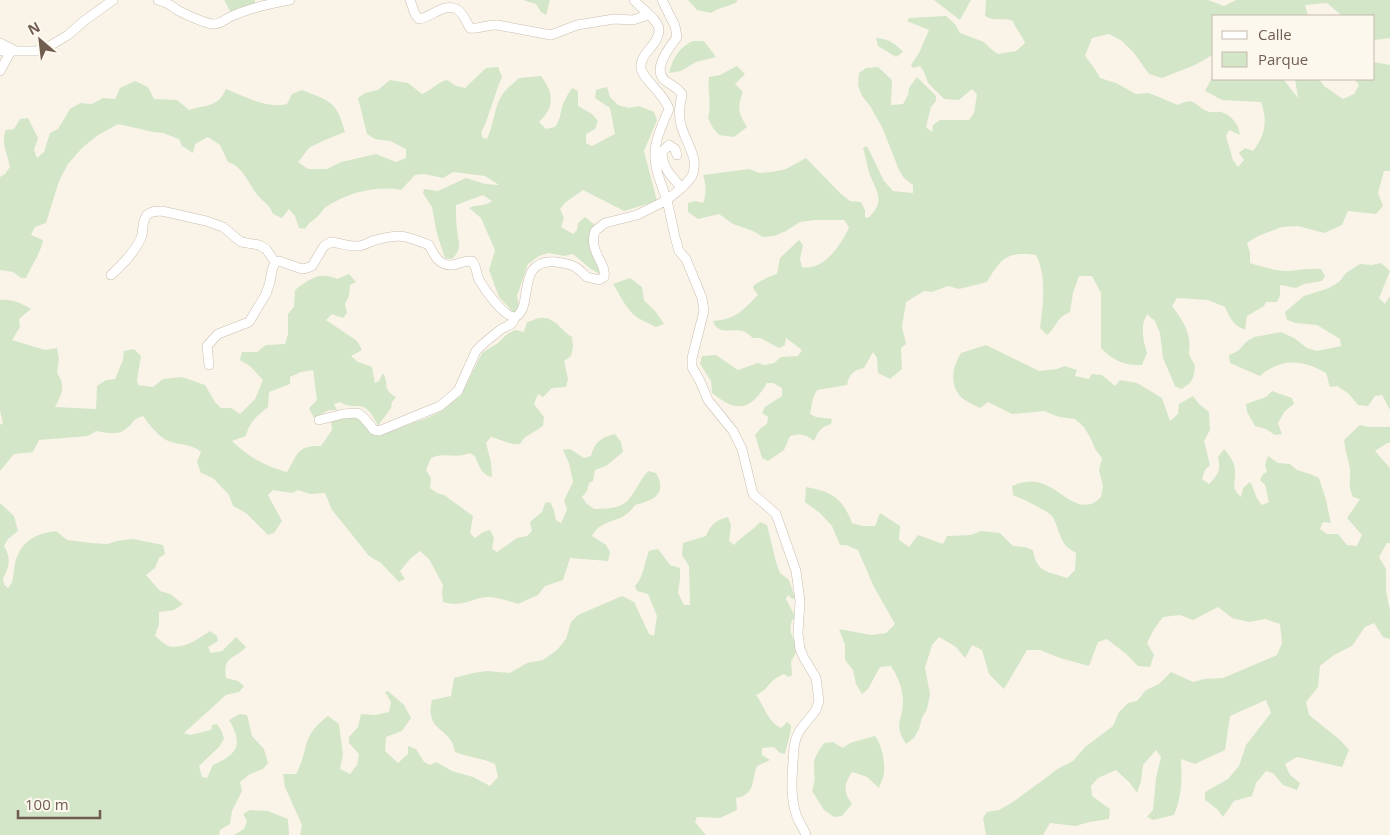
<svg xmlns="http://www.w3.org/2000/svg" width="1390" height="835" font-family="'Open Sans',sans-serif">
<rect width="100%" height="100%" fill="#faf4e8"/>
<path fill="#d3e6c8" d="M224 0H255V5L243 10 230 11Z
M523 0H550L546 15 541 12 536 4Z
M688 0H737V2C728 7 719 7 711 13L697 10Z
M934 0H971L960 20Z
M986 0H1208L1224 6 1236 0H1390V38L1374 40V16H1342L1327 3 1305 5 1308 16H1214V54L1195 65 1162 78 1149 74 1134 53 1122 41 1109 34 1092 38 1085 56 1095 69 1100 78 1116 83 1136 94 1149 93 1178 105C1195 95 1195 107 1209 112 1213 113 1217 111 1221 112 1232 115 1239 125 1240 135L1229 130 1226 136 1233 160 1238 167 1244 160 1239 153 1245 148 1253 151C1265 135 1268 121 1261 102L1222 100 1205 91 1214 74V79H1283L1298 98 1295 79H1319L1324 86 1343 99 1354 94 1359 85 1354 79H1374V62L1390 65V171H1384L1378 193 1383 206 1376 214 1348 211 1342 225 1324 233 1298 226 1282 227 1258 236 1247 243 1250 253V263C1262 267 1276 271 1289 271 1300 270 1310 268 1321 269L1325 276 1322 281 1304 284 1296 288 1280 285V296L1277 302H1266L1264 306 1247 316 1245 330C1233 325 1230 318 1225 307L1208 300 1177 298 1172 306C1180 317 1187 326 1189 339 1191 354 1185 350 1195 365 1194 378 1193 383 1181 389L1175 386 1163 358 1160 333 1155 321 1147 314C1140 327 1143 339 1147 353L1142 365C1125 366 1112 360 1101 348V293L1092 276H1079L1073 293 1070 312C1056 318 1058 325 1047 335L1040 328C1043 305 1047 276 1036 255 1007 251 1001 258 987 282L959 289 948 286 932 292 924 291 906 302 902 327 906 344 901 348 902 369 890 379 878 373 877 358 873 352 864 368C854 370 849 374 847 385L817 390 813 398 810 414 816 417 832 419 831 424C821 427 818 431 814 441 806 434 800 433 790 436L784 450 768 461 762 458 755 435 761 428 767 424 768 417 762 413 765 407 782 396V388L773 383H767C750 411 737 413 712 393L711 381 700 364 702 356 716 355 738 370 758 363 765 365 774 363 781 357 798 356 802 350 786 338 785 345 779 348 760 338H753C749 335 747 332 742 331 731 328 718 336 713 321 738 319 741 311 758 295L753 288 754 285 768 277 777 274 780 258 799 240 803 245 800 259 802 267C823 272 842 244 849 227L844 220H815L800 222 786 231 774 236 763 237 753 231 733 224 719 214 698 219 688 212V203L695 201 703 203C707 193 706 185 703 175L749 169 760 173 772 172 786 169 806 158 841 194 850 201 861 202 865 210V217L868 218C885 202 878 194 870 175 867 167 866 157 863 148L867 146 884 181 893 191 913 193V185L904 178 899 170 882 127 870 106 862 96 858 85 859 73 866 68 878 67 892 80 891 105 903 104 908 95 909 88 917 77 936 96V101L931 107 926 127 932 132 933 125 940 120H969L974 113 977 94 972 89 959 100 944 99 928 83 924 72 920 66 913 68 911 65 919 53 929 30 907 21 909 18 946 16 955 24 960 33 984 42 991 49 998 54 1016 51 1025 43C1022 35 1016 30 1013 21 1003 17 994 22 985 16Z
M876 38C889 39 895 43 903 52L896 57 878 46Z
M693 41H704L716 57 696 62 681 71 669 73C672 59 680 46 693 41Z
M737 66 745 74 735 84 743 92C737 107 738 113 747 127L734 137 719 135 713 128 708 118C712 105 707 91 709 77L720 75Z
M498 67 502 77C494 95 490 115 481 133L483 138 487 139C494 124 494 105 504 92 508 87 514 83 519 78L541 76C554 93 555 107 539 122L546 129 555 127C560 120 560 115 562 107 564 100 568 94 572 88L578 91V106L592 114 598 121 595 129 586 134V143L592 146 615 134 610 108 595 98 596 90 607 87 610 97 618 105 629 108 639 106 654 112 657 120 644 151 657 201 624 211 583 190C574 197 566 200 560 209L564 218 561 227 573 234 577 230 578 223 585 217 595 225C587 249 589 248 602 269L599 274 591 269 573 254 565 256 548 253 539 256 528 264 517 296 519 307 514 313 499 297 489 270 495 250 481 218 469 208C477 204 485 207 492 201L483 195 456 205C456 213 456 221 457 229 458 243 463 248 452 259L445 258 437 234 432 207 423 193 424 189 438 191 466 178 485 184 499 185 485 176 453 172 443 178 424 174 415 175 401 190C377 185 346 193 326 207 323 209 321 213 318 216 313 221 309 222 305 229L299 228 295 216 289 209 282 218 273 214C269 203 262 202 256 193 247 181 243 167 228 162L220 145 208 137 195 144 193 153 182 146 179 139 163 133 153 132 118 124 98 135 83 147 68 164 59 181 46 223 35 227 31 235 43 240C42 250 31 267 26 278H21L13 272 0 270V177L5 174 10 167C8 155 0 141 6 130L14 129 20 119 28 118 38 138 34 150 37 158 44 152 50 133 58 129 70 109 80 103 92 104 103 98 115 99 120 88 135 81 148 87 154 99 177 100 189 110C205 104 217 109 226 89 247 97 265 109 287 104L292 94 302 90C331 102 336 100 345 132 339 134 312 145 308 149 305 153 302 158 298 162L308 169H327L341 162 376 154 396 162 406 158V149L390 141 375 139 367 134 358 98 365 93 378 90 390 80 408 83 422 94C433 90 435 83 447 80L456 86 465 88 486 68Z
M1381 263 1390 271 1379 298 1385 304 1390 296V410L1382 395 1375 396 1368 406 1358 405 1349 394 1337 386 1330 387 1326 373C1303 360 1282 357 1260 376L1230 363 1229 355 1238 351 1246 342 1254 337 1281 332 1294 338 1307 348 1317 351 1341 346 1340 339 1317 325 1296 323 1287 320 1285 312 1304 296 1329 288 1339 282 1346 273 1360 264 1372 265Z
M349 274 356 282 350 285 349 296 345 304 347 313 343 318 332 314 326 320 357 341 362 350 351 356 358 362 372 367 375 383 379 381 383 373C390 385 381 388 396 397L392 402 391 408 378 426C375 420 370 409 363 407 353 404 352 409 340 402L334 404 337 410H329L314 418 309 408 317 400 313 370 301 372 290 377V384L269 392 268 407C258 415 249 422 246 436L232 441C251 458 262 465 287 472 298 454 297 445 321 446L332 430 331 419C358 413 357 417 375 436L427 418 440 412 461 395 482 353 498 343 507 334 515 330 524 332 527 322C532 321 539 317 544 318 555 318 563 332 572 337L573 346 571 356 564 361 568 379 566 387 552 388 543 397 538 394 534 404 544 417 543 426 524 438 520 444C511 446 500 439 491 437L486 443 491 462 492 477C481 475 479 465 475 456L470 453C456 459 445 452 431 458L426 470 431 478 430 488 437 493 444 495 473 516 470 533 475 538 483 532 490 530 494 538 492 549 497 552 517 538 527 536 532 531 530 522 542 512 545 503 550 502 554 510 556 520 561 523 567 510 564 500 573 482 569 463 563 450 570 449 584 458 591 456C594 442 602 437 615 434L621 442 623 452 606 466 595 470 593 481 589 483 587 491 582 497 586 503 594 509C635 509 627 497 648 471L656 473C668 494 653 501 635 505 621 526 603 516 592 536L606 545 610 552 608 561 570 558 563 580 545 586 538 595 518 604C509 601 500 598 490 597 471 597 465 608 443 602L442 592 443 585 429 559 420 551 411 558 400 571 405 579 399 582 381 563 369 556 358 542 332 510 325 493 310 494 298 490 292 493 273 490 268 495 282 521 274 533 268 535 246 513 233 506 229 495 213 478 201 473 197 462 201 452C189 442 179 446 166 440 157 435 149 424 143 416 131 420 135 422 127 428 118 436 107 433 96 431L88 436 39 440 33 452 14 454 0 471V425L3 423 0 411V300C12 299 21 303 31 309L19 319 20 327 12 340 45 350 57 348 59 359 57 373C66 386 62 394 55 407L96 409 97 386 106 380 115 379 123 360 124 351 134 349 141 356 137 380 138 385 153 387 163 379 182 377 205 385 215 402 221 408H231L240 414 255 399 263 380 250 366 240 360 242 352H257L266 345 285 344 288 334V314L294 307 295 290C310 279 319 271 337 279Z
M630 278 642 287 644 300 656 312 664 324 656 327C649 323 640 320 634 315 625 307 619 293 613 284Z
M986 345 1039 371 1057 369 1065 366 1077 370 1075 376 1089 379 1092 374 1102 375 1115 386 1120 380 1137 383 1162 398 1170 421 1178 414 1179 404 1193 396 1199 404 1209 412 1210 430 1204 441 1210 465 1205 470 1202 479 1209 484C1218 475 1221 471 1218 457L1224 449C1229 455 1235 462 1235 471 1236 482 1230 488 1241 497L1243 488 1250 482C1255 490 1255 498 1262 505L1269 502 1265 485 1260 480 1263 474 1267 472 1265 465 1268 456 1278 463 1290 464 1297 470 1310 474 1319 478 1326 500 1331 523 1323 522 1320 529 1327 534H1338L1347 545 1357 546 1362 535 1347 518 1360 499 1353 497C1347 483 1351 482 1350 469 1348 459 1345 450 1344 440L1360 425 1370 427H1390V443H1387L1375 451 1390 468V543H1387L1379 557 1386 569V591L1390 611V639L1383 637 1374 623 1365 627 1352 646 1334 655 1320 666 1318 687 1306 702 1309 715 1340 740 1349 750 1342 767 1297 757 1285 764 1290 775 1300 783 1297 790 1283 785 1273 773 1266 771 1256 783 1252 796 1234 801 1223 817 1217 809 1205 800V792L1228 779 1239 766 1246 745 1271 713 1266 700 1230 716 1225 750 1195 764 1181 759C1182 780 1182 796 1174 815L1153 820 1147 817 1153 810 1156 778 1161 757 1156 750 1143 765 1141 781 1137 793 1130 783 1116 770 1098 778 1091 786 1092 796 1110 809 1109 819 1090 822 1075 826 1050 823 1043 835H986L983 818 987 812 999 810 1013 802 1059 768 1073 761 1085 747 1113 726 1119 712 1128 703 1137 701 1146 690 1159 684 1171 672 1193 682 1204 679 1223 678 1277 655 1282 643 1280 624 1265 619 1249 622 1232 618 1218 607 1193 620 1180 615 1163 617 1154 629 1147 643 1154 655 1150 667 1138 666 1125 653 1107 639 1098 642 1089 666 1060 658 1040 650H1027L1004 689 989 674 982 650 972 645 965 658 956 647 939 637 932 645 925 668 930 694 927 709 922 718 919 729 914 738 906 744C893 724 903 720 903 700 902 687 898 677 891 666L880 667 868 689 862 694 856 684 853 670 845 660V645L839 629 871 635 886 633 895 624 874 587 858 550 846 545H840L832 526 820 513 805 502 806 487C832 492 842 497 852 523L863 526H875L880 513 900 526 899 540 909 547 918 535 943 544 947 536 971 535 981 531 1000 533 1013 546 1024 547 1033 550C1037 574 1048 571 1067 578L1075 570 1076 553C1073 551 1068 548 1066 546 1059 538 1058 525 1052 516 1048 511 1021 498 1013 495L1012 486C1052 468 1064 511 1091 504 1095 503 1099 499 1101 497L1103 486 1099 470 1102 458 1095 449 1091 439 1084 427 1075 419 1059 417 1044 411 1012 414 988 402 980 408C974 405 967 402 962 398 949 386 952 367 961 353Z
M1272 391 1292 398 1294 404 1285 411 1278 423 1282 434 1275 435 1266 429 1255 426 1247 412 1246 404 1266 397Z
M0 503 14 516 18 531 8 539 4 546C11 558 10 566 3 578L4 584 8 588C13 583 13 578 14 570 17 545 31 534 56 531L67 540 91 543 107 544 117 541 133 539 163 545 165 554 159 558 155 568 146 575 160 591 170 594 183 604 174 610 159 612V624L155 636C159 639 164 644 168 646 183 650 198 639 210 631L217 636 218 641 208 647 211 653 222 651 236 637 246 647C233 661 223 655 226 678L238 681 244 686 239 692 226 695 184 733 190 735 211 730 212 725 217 724 222 732 224 739 219 747 199 766 202 777 207 778 213 765C237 754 244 745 229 720L240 714 247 715 252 736 264 749 268 763 263 769 250 774 240 782 242 791 232 811 230 824 220 830 219 835H0Z
M728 517 731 525 729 541 734 545C742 536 752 531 760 522L767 525 776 562 780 573 789 580 795 598 792 599 788 595 786 599 796 618 792 620C791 624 790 629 791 633 795 645 801 648 791 661L792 675 789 677 784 674C768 680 769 690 756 695 765 707 767 721 781 728L787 722 791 725C791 736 787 744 785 754L780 753 774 747 762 748V755L770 760 757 766C751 782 756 794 736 798L737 810 720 818 697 817 695 822 706 835H300L302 825 285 787 283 774H296C310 748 300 737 328 716L339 724 343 754 340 769 350 774 357 765 359 754 349 743V737L358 727 361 714 375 715 389 712 391 702 385 692 388 691 404 705 411 718 402 731 386 737 385 751 398 763 408 754V746L416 749 424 762 430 765 436 762 452 771 473 777 490 786 498 777 495 764C482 758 469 757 455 752 452 727 424 733 432 700L451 696 454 678 473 673 487 671 510 673 527 663 543 660 557 650 566 639 571 622 578 615 622 596 634 602 649 634 654 636 657 616 648 594 637 591 635 586C644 576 644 564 649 551L658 549 670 565 680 568V579L678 593 684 605H690L689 566 682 555 683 543 706 536C711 524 716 520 728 517Z
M875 736C882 745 885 761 884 772 884 777 881 783 879 788L867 777 852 772C844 785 843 792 852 804L842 816 834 817 824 810 812 791C816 777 814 779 814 766 813 758 820 749 824 743L833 742 843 748 850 743Z
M250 810 268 811 288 819 289 835H234L244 829 247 821 243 814Z"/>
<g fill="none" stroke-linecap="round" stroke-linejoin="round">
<g stroke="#cbbdaf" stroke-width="10">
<path id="minor" d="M158 0C168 2 171 6 179 11 187 15 202 22 212 24 219 25 224 20 230 17 249 8 270 4 290 0
M410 0 415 14 419 19C431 18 445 1 458 10 464 14 466 22 470 28 479 30 487 24 497 25L551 35 577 25 614 19 633 20 648 15
M662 0 675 26 677 37C669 48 650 71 667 82 673 86 677 87 682 94 680 105 678 114 681 125 685 142 700 158 692 176 687 185 675 193 667 200L675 237 679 251 686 259 702 298 704 311 692 358V367L700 381 708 400 733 431 742 449 753 494 776 514 796 571 800 601 798 633 800 649 804 658 816 678 819 701 816 710 800 730 796 738 794 747C793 768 789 793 796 814 798 821 803 827 806 835
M0 43 14 50
M0 51H36L48 47 68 35 84 21 113 0
M0 71 11 51
M677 155 675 149 669 145 662 152C662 167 671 176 681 187
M275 262 279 261 302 269 307 268 312 266 324 246 331 242C340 243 350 247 358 246 365 246 370 241 376 240 400 233 407 236 429 245 434 255 439 266 452 265 461 264 463 260 472 261 477 267 476 273 479 280 485 290 504 317 515 317 535 308 514 258 556 262 563 263 573 264 578 269 581 271 584 275 587 277 591 278 595 279 599 280L604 277C607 263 588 252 595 231L605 223 637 215 667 200C651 158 650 151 669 109 664 93 643 80 641 68 639 54 658 46 659 31 660 20 641 9 634 0
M111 275C123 264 134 253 141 238 144 231 141 222 147 215 151 211 157 211 162 211L206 221 223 227 241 242 259 245 266 249 275 262
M209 365 207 346 218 334 249 322 266 294 270 282 272 270 275 262
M319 420 343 414 358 413 364 418 374 430 379 431 440 406 458 391 476 351C480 346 495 334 500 330 507 325 513 326 515 317"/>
</g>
<use href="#minor" stroke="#fff" stroke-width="9"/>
</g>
<rect x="1212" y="15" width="162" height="65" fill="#fdf8ee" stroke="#c5baae"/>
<rect x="1222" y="31" width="25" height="8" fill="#ffffff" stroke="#c5baae"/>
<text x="1258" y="40" font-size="15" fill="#715d4f">Calle</text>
<rect x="1222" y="52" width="25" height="15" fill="#d3e6c8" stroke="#c5baae"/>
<text x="1258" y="65" font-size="15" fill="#715d4f">Parque</text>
<g transform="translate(40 40) rotate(332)" stroke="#fdf8ee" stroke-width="4" paint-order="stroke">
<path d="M0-4L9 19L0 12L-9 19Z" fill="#715d4f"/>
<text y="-8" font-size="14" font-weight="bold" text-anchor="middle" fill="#715d4f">N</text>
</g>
<path d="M18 810v8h82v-8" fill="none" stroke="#715d4f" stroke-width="2.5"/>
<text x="25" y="810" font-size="15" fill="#715d4f" stroke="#fdf8ee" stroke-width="4" paint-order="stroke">100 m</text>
</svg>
